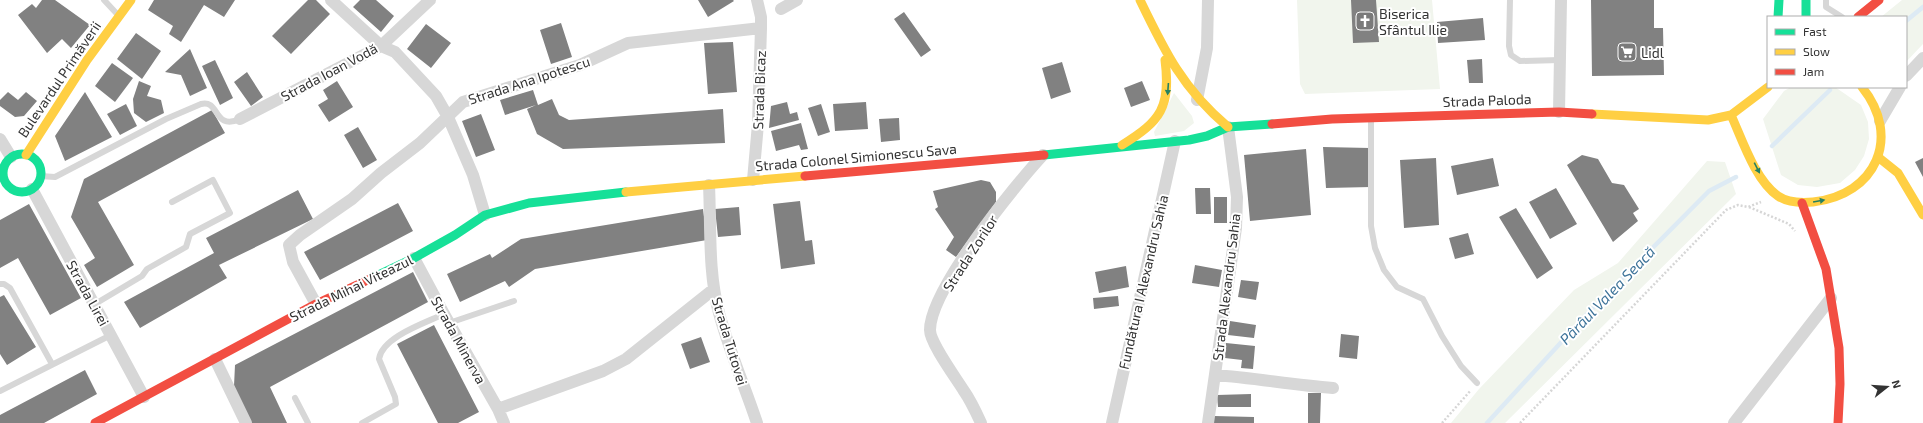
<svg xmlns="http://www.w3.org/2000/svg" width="1923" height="423" font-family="'Exo 2',sans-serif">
<rect width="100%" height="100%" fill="#fff"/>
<path fill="#f1f5ed" d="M1297 0H1432L1440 89 1305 94 1300 84Z
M1902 0H1923V44L1906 62V17H1881Z
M1791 87H1835L1861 105 1868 122 1869 139 1864 156 1855 170 1840 183 1817 187 1798 185 1781 175 1763 119 1784 91Z
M1174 93 1192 116 1194 123 1184 131 1155 136 1154 132Z
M1707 161 1725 162 1736 194 1505 423H1451L1479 389 1574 290 1618 263Z"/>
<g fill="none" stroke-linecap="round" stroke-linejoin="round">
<path stroke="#ddeaf4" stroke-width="4.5" d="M1906 21 1923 7
M1772 146 1830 90
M1487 423 1588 313 1709 191 1736 177"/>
</g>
<path fill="#818181" d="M42 0H55L90 25 71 48 62 39 47 53 18 15 32 4 36 8Z
M154 0H235L224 17 204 5 181 42 169 34 173 26 148 10Z
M308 0H316L330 14 291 54 272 36Z
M360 0H376L394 16 381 32 353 7Z
M698 0H733L734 1 708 17Z
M1351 0H1376L1379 42 1353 43Z
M1591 0H1654V28H1663L1664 75 1592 76Z
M904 12 931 50 921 57 894 19Z
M1483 18 1485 40 1438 43 1437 22Z
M561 23 572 57 551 64 540 30Z
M426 24 451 43 431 68 407 49Z
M136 33 161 51 142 79 117 59Z
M733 42 737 92 708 94 704 43Z
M190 49 207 88 190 96 181 75 165 72Z
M1482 59 1483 83H1469L1467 60Z
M215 60 233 98 220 105 202 66Z
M1062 62 1071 92 1051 99 1042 68Z
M112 63 133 78 115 102 95 86Z
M247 72 263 97 251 106 234 82Z
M139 81 151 86 147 96 161 100 164 113 146 122 134 113 133 99Z
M337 81 353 107 329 122 318 105 328 99 323 90Z
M1142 81 1150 100 1131 107 1124 88Z
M533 90 538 105 552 99 559 115 569 120 723 109 725 143 563 149 537 134 527 109 536 105 505 115 500 100Z
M8 92 18 100 26 92 37 101 24 116 15 117 0 106V100Z
M85 92 112 137 65 161 55 136Z
M787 102 790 114 797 112 799 120 769 128 771 106Z
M866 102 868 129 835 131 833 104Z
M126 104 137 126 120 135 107 114Z
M821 104 830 132 818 136 808 108Z
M212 110 225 133 98 202 134 265 97 287 84 265 95 258 71 217 84 179Z
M481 114 495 150 476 157 462 121Z
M899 118 900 140 881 142 879 119Z
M801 123 808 149 801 150 799 145 776 151 771 131Z
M358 127 377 160 363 168 344 135Z
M1323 147 1370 148 1371 187 1326 188Z
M1306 149 1311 215 1250 221 1244 155Z
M1582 155 1598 159 1612 183 1624 185 1639 209 1633 213 1638 221 1613 242 1567 165Z
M1436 158 1439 225 1404 228 1400 160Z
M1493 158 1499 186 1457 195 1451 166Z
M1923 158V177L1915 162Z
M981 180 990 182 996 192V202L956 257 946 250 954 237 935 209 938 207 933 191Z
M1195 188H1210L1211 214H1196Z
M1556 188 1577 224 1550 239 1529 202Z
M298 190 313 219 219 265 227 278 140 328 124 302 214 253 206 238Z
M1214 197H1227V223H1214Z
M800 201 805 241 812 240 815 264 781 269 773 204Z
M398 203 413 231 320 280 304 252Z
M29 204 81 298 50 315 18 258 0 268V220Z
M739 207 741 235 718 237 715 209Z
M1516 208 1553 268 1537 279 1499 217Z
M703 209 707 240 535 269 509 287 505 281 460 302 447 274 490 254 492 258 521 239Z
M1468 233 1474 254 1455 259 1449 238Z
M1195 265 1222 270 1219 287 1192 283Z
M1126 266 1129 287 1099 293 1095 272Z
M413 272 428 302 270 387 287 423H251L234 386 235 365Z
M1241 280 1259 282 1256 300 1238 297Z
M4 295 36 347 7 365 0 354V297Z
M1118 296 1119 306 1094 309 1093 298Z
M1230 321 1256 325 1254 338 1228 335Z
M434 325 479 412 458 423H438L397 344Z
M1341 334 1359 336 1357 359 1339 357Z
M701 337 710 362 690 369 681 344Z
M1226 343 1255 346 1253 369 1241 368 1242 360 1225 358Z
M85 370 97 394 44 423H0V415Z
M1308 393H1321L1320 423H1308Z
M1251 394V407H1218L1217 395Z
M1214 416 1254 417V423H1214Z"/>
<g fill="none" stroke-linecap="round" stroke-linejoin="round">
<path stroke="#d6d6d6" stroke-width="2.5" stroke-dasharray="2 2" stroke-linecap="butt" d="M1749 207 1789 224 1795 231
M1442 423 1471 390
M1520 423 1726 210 1738 205 1748 207 1761 202"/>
<path stroke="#d7d7d7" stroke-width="6" d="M104 0 118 15
M1510 0 1509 46 1511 55 1520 61 1560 60
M1826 0V7L1842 17
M1371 118V226L1375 248 1384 270 1397 287 1423 299 1442 336 1461 366 1477 383
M40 176 55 177 166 119 201 104C220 99 213 131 240 119
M0 284H4L10 288 52 364
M95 304 142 276 147 269 186 247 190 234 230 213 213 180 172 202
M449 323 514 301
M0 391 111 335
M295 398 308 423
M362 423 396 404 395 397 379 359C382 337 425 323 444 314"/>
<path stroke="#d7d7d7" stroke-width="12" d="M331 0 381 46 395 52 436 96 448 117 473 175 485 215
M781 9 797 0
M1906 76 1923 58
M1197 100 1207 48 1208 0
M1559 112 1561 0
M240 119 381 46 430 0
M1880 121 1900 87
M0 139 11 157
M753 180 758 124 761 28V17L757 0
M709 185C711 227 708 272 719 313 729 350 745 387 757 423
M32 189 144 397
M414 258 444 314 498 409 504 423
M316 304 293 262 289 245 300 235 352 199 381 173 420 143 463 102 580 65 628 43 761 28
M215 359 246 423
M1215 375C1255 378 1293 385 1333 388
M498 409 603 371 626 359 714 289
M981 423C976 412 971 401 964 391 956 378 930 343 930 330 930 290 1015 185 1043 155
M1112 423 1175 141
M1208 423 1236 228 1237 197 1228 127
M1734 423 1831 298"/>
<path stroke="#16e098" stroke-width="9" d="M1806 0V17
M1778 17 1779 0
M3 173a19 19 0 1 1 38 0a19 19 0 1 1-38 0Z
M1044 155 1189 140 1207 136 1228 127 1272 124
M372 278 414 258 455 235 485 215 529 203 626 192"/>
<path stroke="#ffcf43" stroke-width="9" d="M1140 0C1165 52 1183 89 1228 127
M1592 114 1708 120 1731 115 1768 87
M1731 115C1742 139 1755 180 1778 196 1788 203 1802 203 1813 202 1876 195 1902 137 1862 87
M1122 145C1161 121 1171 107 1165 60
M26 155 87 60 131 0
M1878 157 1898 173 1923 215
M626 192 805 176"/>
<path stroke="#f24e42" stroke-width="9" d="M1858 17 1879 0
M1272 124 1332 119 1559 112 1592 114
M805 176 1044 155
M1802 203 1826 269 1839 348 1840 384 1838 423
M95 423 316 304 372 278"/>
</g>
<defs><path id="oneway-solid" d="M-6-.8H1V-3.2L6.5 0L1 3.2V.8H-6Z"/></defs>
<g fill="#268160">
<use href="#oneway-solid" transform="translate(1168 89) rotate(94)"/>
<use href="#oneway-solid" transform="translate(1757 168) rotate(63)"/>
<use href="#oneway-solid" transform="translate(1819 201) rotate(-10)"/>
</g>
<defs>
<g id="church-square" transform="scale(1)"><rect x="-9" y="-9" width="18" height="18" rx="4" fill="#7a7a7a" stroke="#fff"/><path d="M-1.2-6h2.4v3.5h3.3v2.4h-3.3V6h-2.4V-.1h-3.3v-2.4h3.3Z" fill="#fff"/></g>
<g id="supermarket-square" transform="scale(1)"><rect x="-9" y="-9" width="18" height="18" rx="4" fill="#7a7a7a" stroke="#fff"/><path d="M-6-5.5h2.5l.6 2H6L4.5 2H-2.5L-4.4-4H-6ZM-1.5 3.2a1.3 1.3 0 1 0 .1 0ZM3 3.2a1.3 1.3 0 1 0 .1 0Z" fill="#fff"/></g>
</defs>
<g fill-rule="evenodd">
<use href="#church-square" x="1365" y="21"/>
<use href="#supermarket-square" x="1627" y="52"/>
</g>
<g text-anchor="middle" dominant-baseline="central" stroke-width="4" stroke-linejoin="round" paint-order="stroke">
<g font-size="14" fill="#333" stroke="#fff" text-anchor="start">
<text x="1379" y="13">Biserica<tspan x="1379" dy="16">Sfântul Ilie</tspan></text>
<text x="1641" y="52">Lidl</text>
</g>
<g font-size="14" fill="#333" stroke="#fff">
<text transform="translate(329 72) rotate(-28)">Strada Ioan Vodă</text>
<text transform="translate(59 79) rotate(-56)">Bulevardul Primăverii</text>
<text transform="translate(529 80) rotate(-18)">Strada Ana Ipotescu</text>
<text transform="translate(759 90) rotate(-88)">Strada Bicaz</text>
<text transform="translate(1487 100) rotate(-2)">Strada Paloda</text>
<text transform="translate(856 157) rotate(-5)">Strada Colonel Simionescu Sava</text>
<text transform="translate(970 253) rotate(-57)">Strada Zorilor</text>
<text transform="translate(1143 282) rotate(-77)">Fundătura I Alexandru Sahia</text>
<text transform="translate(1226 287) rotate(-83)">Strada Alexandru Sahia</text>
<text transform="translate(351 288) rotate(-26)">Strada Mihai Viteazul</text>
<text transform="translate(88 293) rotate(61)">Strada Lirei</text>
<text transform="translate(459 340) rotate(61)">Strada Minerva</text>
<text transform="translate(730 341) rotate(73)">Strada Tutovei</text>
</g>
<g font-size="15" font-style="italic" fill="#3d7399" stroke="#fff">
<text transform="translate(1607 295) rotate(-46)">Pârâul Valea Seacă</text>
</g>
</g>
<rect x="1767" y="16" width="140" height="72" fill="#ffffff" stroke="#adadad"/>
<rect x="1775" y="29" width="20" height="6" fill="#16e098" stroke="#adadad"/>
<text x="1803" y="36" font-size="12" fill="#333333">Fast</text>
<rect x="1775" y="49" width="20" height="6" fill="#ffcf43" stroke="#adadad"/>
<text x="1803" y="56" font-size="12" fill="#333333">Slow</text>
<rect x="1775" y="69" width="20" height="6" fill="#f24e42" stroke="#adadad"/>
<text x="1803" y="76" font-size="12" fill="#333333">Jam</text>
<g transform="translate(1887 387) rotate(73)" stroke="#ffffff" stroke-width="3" paint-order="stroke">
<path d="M0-3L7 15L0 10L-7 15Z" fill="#333333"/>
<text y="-6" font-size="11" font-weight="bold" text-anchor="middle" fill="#333333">N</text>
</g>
</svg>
